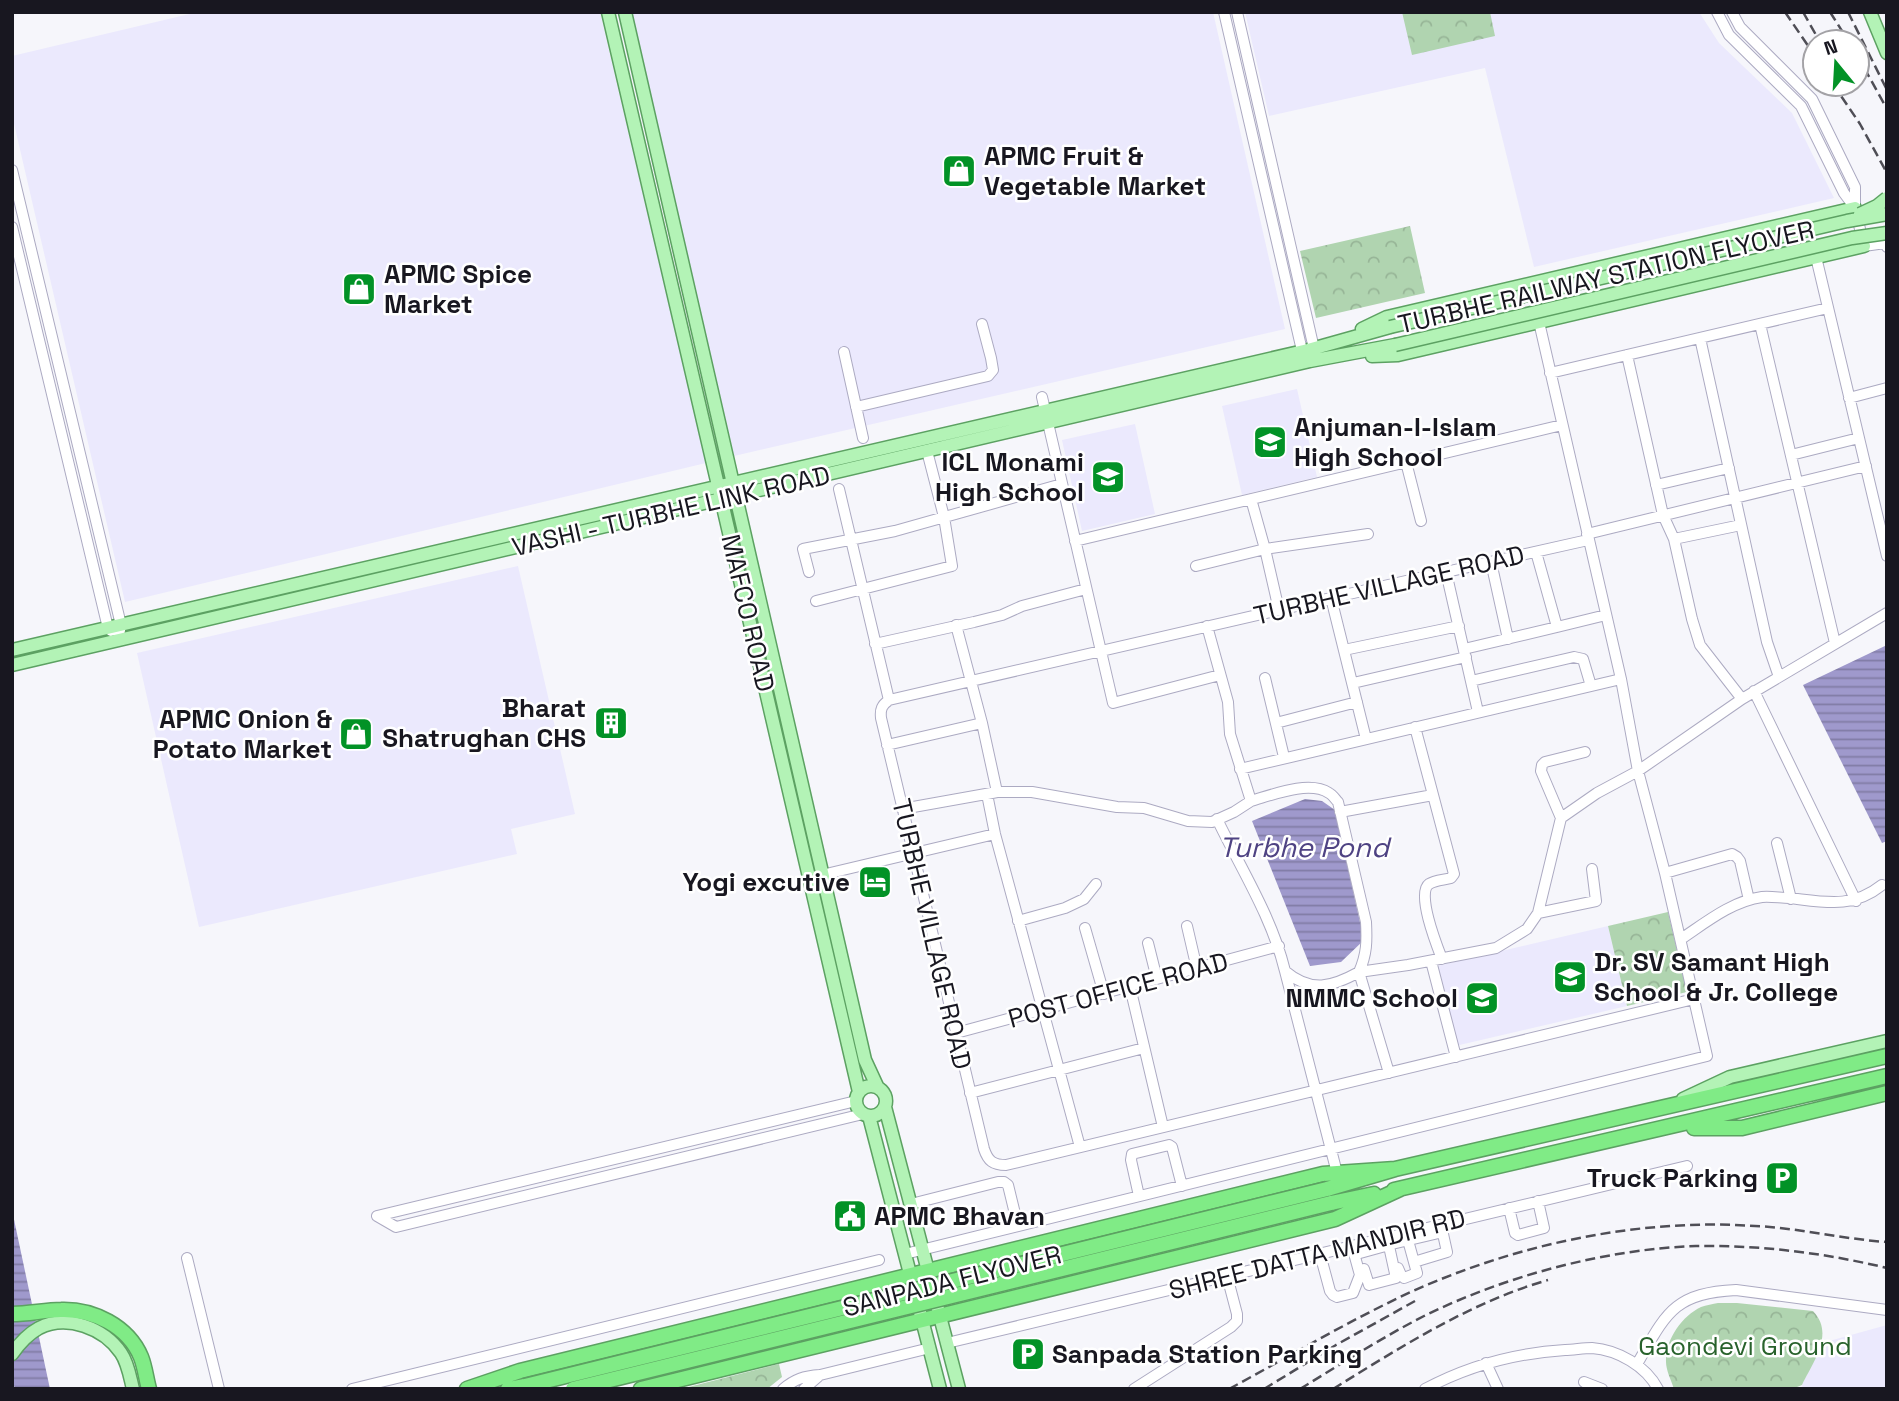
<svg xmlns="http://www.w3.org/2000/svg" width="1899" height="1401" font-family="'Space Grotesk',sans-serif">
<defs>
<pattern id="forest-crowns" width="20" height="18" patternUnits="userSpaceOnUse" patternTransform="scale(1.75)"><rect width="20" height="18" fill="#b0d4b0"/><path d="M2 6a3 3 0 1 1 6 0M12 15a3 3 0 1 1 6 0" fill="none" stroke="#97b597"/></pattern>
<pattern id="water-rules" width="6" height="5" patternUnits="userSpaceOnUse" patternTransform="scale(1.75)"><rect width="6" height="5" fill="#9f99cc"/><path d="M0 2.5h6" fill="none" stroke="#817ca5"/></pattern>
</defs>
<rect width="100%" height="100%" fill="#f6f6fb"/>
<path fill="#ebe9fd" d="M198 12H600L706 463 125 602 12 115V56Z
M632 12H1213L1285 329 734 456Z
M1245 12H1699L1719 43 1792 113 1834 198 1534 267 1485 68 1269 116Z
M1297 389 1317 477 1242 495 1222 406Z
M1135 424 1155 514 1082 531 1062 440Z
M518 566 575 814 511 829 517 854 199 927 137 653Z
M1608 926 1627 1006 1451 1047 1433 967Z
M1887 1325V1389H1803L1802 1385 1822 1343Z"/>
<path fill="url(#forest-crowns)" d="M1402 12H1490L1495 36 1412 55Z
M1410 226 1425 293 1316 318 1300 251Z
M1668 912 1687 992 1627 1006 1608 926Z
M1718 1303H1737L1813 1311C1835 1334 1813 1362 1802 1385L1792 1389H1674C1671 1380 1666 1370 1666 1362 1665 1340 1682 1316 1701 1307 1706 1305 1713 1304 1718 1303Z
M779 1364 782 1377 767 1389H681Z"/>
<path fill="url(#water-rules)" d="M1887 645V841L1882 843 1803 685Z
M1305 799 1322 801 1335 810 1364 940 1341 962 1310 966 1252 821Z
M12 1210 50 1389H15L12 1379Z"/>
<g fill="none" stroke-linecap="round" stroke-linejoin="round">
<g stroke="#acaac2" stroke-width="12">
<path id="minor" d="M1224 12 1303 355
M1237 12 1315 353
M1717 12 1729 35 1801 106 1844 193 1855 208
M1732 12 1740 27 1812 99 1855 187V208L1864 246 1885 243 1887 247
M12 170 121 625 118 640
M12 227 108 628 111 631
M1816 257 1887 556
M1760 324 1835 643
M1700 338 1767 642 1779 677
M844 352 863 438
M1627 355 1663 515 1674 539 1692 619 1700 645 1742 699
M1550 373 1828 308
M1042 397 1113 703 1220 675
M1849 398 1887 388
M856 407 988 376 993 370 991 358 982 324
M1791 455 1859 438
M1406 462 1421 521
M1656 485 1729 468
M839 489 889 700
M1251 499 1265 549 1279 610
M1587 534 1866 466
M1674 539 1741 525
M1588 540 1331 598 889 700C882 705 880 709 881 718L984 1149C988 1161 993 1165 1006 1165L1694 999
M1075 541 1562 425
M1491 562 1508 639
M1196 566 1265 549 1368 534
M809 572 803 549 895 531 1062 484
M1446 572 1478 712
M1331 598 1366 739
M816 601 952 566 944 517 927 451
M956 625 982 723 997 792 987 794 995 834 1080 1147
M1557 627 1606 615
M875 644 974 622 1002 615 1022 606 1086 589
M1464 649 1557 627 1536 552
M1344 650 1459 626
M1265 678 1284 757
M1471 681 1574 657 1583 659 1591 686
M1353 683 1466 657
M1754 691 1856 901
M1276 723 1357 702
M1415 727 1454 874 1451 878C1444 880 1435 880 1429 884 1416 893 1437 946 1442 959
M887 745 982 723
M1240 769 1621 679
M902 809 997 792H1032L1117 807 1144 808 1188 821 1212 822 1234 812 1251 801 1230 734 1228 702 1207 626
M1340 812 1433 795
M1561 818 1541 771 1542 765 1545 762 1585 752
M1217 819C1241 869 1272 917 1285 971 1311 993 1332 987 1359 972 1367 954 1367 941 1366 922L1338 802C1335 799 1333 795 1329 793 1309 780 1272 795 1251 801
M1777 843 1791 899
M1665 873 1732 854 1737 857 1740 861 1749 900
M809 878 995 834
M1538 913 1596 901 1592 869
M1018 921 1065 908 1084 899 1096 884
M1187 926 1197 969
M1085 928 1104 994
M1681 939C1705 923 1732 901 1762 897 1770 896 1781 898 1789 898 1825 902 1852 909 1882 885
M1148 943 1157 979
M1431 961 1456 1057
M1285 971 1337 1173
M1130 987 1163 1127
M956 1033 1279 946
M1389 1073 1359 972 1408 965 1496 948 1527 929 1538 913 1561 818 1597 793 1638 771 1742 699 1887 613
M970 1093 1144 1048
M1139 1196 1131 1160 1132 1154 1169 1145 1172 1147 1182 1186
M911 1204 998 1182H1004L1008 1185 1018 1226
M1509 1208 1515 1233 1518 1235 1544 1228 1538 1201
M377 1216 396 1227 863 1114
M377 1216 856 1101
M1392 1244 1443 1232
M1360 1253 1389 1245
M905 1254 1707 1056 1665 873 1638 771 1621 679 1539 322
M1320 1254 1330 1291 1333 1295 1337 1297 1353 1293 1360 1275 1352 1246
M187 1258 219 1389
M1414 1262 1447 1252 1441 1225
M1398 1268 1401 1275 1404 1278 1417 1273 1406 1233
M1364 1269 1369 1285 1396 1278 1387 1237
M947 1343 1687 1166
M1486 1363 1498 1389
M1637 1364C1666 1314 1673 1293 1736 1290L1887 1310
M1584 1382 1602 1389
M352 1389 879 1260
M783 1389C795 1379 804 1376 820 1375L930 1348
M804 1389 820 1375
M1134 1389 1231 1327 1237 1321V1314L1227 1276
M1425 1389C1468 1366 1516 1353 1565 1350 1573 1350 1583 1348 1592 1348 1618 1350 1646 1366 1658 1389"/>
</g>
<g stroke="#5ca162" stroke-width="15">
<path id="major" d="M608 12 859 1092
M625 12 865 1060 877 1086
M1870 12 1887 53
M1362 329 1387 317 1855 208
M1372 356 1398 355 1864 246
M12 650 1308 350 1390 327
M12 665 1310 361 1395 345
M856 1101a15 15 0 1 1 30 0a15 15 0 1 1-30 0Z
M1683 1099 1730 1077 1887 1041
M885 1107 959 1389
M869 1116 940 1389
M12 1354C19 1344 28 1334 39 1328 67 1314 104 1328 121 1353 128 1363 130 1377 133 1389"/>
</g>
<g stroke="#5ca162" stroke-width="17">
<path id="highway" d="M1694 1128H1742L1887 1093
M1327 1189 1395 1169 1887 1056
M1394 1190 1887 1076
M1331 1203 1374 1194
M12 1314C29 1314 45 1310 61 1310 93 1309 128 1326 141 1357 145 1367 146 1378 149 1389
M467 1389 520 1371 1323 1174 1395 1169
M508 1389 525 1386
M641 1389 1335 1219 1400 1189"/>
</g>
<use href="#minor" stroke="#fff" stroke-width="10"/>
<use href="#major" stroke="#b3f3b6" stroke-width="12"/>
<use href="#highway" stroke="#80eb86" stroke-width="14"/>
<path stroke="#4f4e56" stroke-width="2.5" stroke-dasharray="10 5" stroke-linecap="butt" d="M1785 12 1815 56
M1803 12 1820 42
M1830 12 1849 42
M1848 12 1887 90
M1857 55 1887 109
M1833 84 1860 124 1887 173
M1229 1389C1290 1356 1350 1320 1413 1291 1518 1244 1639 1218 1755 1226 1799 1228 1842 1239 1887 1242
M1264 1389 1336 1345 1415 1301
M1300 1389C1341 1364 1381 1338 1424 1316 1505 1276 1606 1249 1696 1246 1760 1245 1825 1253 1887 1268
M1333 1389C1401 1347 1471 1302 1548 1280"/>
<g stroke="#5ca162" stroke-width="15" stroke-linecap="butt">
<path id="major-bridge" d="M1860 214 1877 206 1887 198
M1390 327 1847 221 1887 214
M1395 345 1852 238 1887 233"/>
</g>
<g stroke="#5ca162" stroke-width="17" stroke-linecap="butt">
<path id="highway-bridge" d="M525 1386 1327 1189
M573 1389 1331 1203"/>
</g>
<use href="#major-bridge" stroke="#b3f3b6" stroke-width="12"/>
<use href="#highway-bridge" stroke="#80eb86" stroke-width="14"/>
</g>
<defs>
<g id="shop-square" transform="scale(1.75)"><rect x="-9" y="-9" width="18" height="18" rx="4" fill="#029226" stroke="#fff"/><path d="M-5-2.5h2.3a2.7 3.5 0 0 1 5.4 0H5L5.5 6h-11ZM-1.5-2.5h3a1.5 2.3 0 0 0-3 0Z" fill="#fff"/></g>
<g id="school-square" transform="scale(1.75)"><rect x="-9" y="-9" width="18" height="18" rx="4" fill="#029226" stroke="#fff"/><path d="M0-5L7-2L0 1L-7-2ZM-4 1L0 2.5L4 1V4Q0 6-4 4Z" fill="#fff"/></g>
<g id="building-square" transform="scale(1.75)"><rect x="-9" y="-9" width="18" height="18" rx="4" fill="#029226" stroke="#fff"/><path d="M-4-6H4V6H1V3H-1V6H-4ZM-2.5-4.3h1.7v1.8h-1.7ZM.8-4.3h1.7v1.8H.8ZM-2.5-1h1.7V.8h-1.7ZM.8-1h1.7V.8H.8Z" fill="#fff"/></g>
<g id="hotel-square" transform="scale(1.75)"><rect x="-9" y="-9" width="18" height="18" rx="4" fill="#029226" stroke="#fff"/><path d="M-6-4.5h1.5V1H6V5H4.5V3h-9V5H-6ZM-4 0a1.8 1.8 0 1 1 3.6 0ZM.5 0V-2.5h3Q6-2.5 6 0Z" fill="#fff"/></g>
<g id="parking-square" transform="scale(1.75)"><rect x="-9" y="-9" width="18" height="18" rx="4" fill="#029226" stroke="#fff"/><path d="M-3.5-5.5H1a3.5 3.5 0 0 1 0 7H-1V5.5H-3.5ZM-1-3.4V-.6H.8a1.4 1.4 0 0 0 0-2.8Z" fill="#fff"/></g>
<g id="civic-square" transform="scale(1.75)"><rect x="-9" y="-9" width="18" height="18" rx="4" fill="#029226" stroke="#fff"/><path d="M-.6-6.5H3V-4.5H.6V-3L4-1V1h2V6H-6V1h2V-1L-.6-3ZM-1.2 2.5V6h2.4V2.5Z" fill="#fff"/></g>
</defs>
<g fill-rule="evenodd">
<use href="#shop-square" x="959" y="171"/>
<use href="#shop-square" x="359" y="289"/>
<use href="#school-square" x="1270" y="442"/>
<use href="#school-square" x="1108" y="477"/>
<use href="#building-square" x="611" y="723"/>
<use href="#shop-square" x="356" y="734"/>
<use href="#hotel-square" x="875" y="882"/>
<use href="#school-square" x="1570" y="977"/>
<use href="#school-square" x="1482" y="998"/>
<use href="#parking-square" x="1782" y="1178"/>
<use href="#civic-square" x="850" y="1216"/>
<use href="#parking-square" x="1028" y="1354"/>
</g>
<g text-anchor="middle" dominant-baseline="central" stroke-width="5" stroke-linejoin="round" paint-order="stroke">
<g font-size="26" font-weight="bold" fill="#181720" stroke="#fff" text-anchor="start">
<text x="984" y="156">APMC Fruit &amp;<tspan x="984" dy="30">Vegetable Market</tspan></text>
<text x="384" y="274">APMC Spice<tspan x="384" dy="30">Market</tspan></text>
<text x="1294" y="427">Anjuman-I-Islam<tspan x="1294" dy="30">High School</tspan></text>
<text x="1084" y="462" text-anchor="end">ICL Monami<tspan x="1084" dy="30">High School</tspan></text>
<text x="586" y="708" text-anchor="end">Bharat<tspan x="586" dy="30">Shatrughan CHS</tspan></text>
<text x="332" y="719" text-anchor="end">APMC Onion &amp;<tspan x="332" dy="30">Potato Market</tspan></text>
<text x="850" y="882" text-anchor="end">Yogi excutive</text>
<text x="1594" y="962">Dr. SV Samant High<tspan x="1594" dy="30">School &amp; Jr. College</tspan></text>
<text x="1458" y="998" text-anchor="end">NMMC School</text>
<text x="1758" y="1178" text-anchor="end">Truck Parking</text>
<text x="874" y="1216">APMC Bhavan</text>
<text x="1052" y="1354">Sanpada Station Parking</text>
</g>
<g font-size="26" fill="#181720" stroke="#fff">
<text transform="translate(1606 277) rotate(-13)">TURBHE RAILWAY STATION FLYOVER</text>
<text transform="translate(671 511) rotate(-13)">VASHI - TURBHE LINK ROAD</text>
<text transform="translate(1389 585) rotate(-13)">TURBHE VILLAGE ROAD</text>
<text transform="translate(748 613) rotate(77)">MAFCO ROAD</text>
<text transform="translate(932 934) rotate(77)">TURBHE VILLAGE ROAD</text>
<text transform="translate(1118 990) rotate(-15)">POST OFFICE ROAD</text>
<text transform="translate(1317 1254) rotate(-14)">SHREE DATTA MANDIR RD</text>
<text transform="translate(952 1281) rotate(-14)">SANPADA FLYOVER</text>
</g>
<g font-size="26" fill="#28622c" stroke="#fff">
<text x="1745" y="1346">Gaondevi Ground</text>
</g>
<g font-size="28" font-style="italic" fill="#4f4383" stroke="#fff">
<text x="1304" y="847">Turbhe Pond</text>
</g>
</g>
<rect width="1899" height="1401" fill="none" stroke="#181720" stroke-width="28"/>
<g transform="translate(1836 63) rotate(342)"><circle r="33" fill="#ffffff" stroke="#a3a2a6" stroke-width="2"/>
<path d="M0-5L12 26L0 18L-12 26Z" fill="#029226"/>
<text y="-10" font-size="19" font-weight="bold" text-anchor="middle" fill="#181720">N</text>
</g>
</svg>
